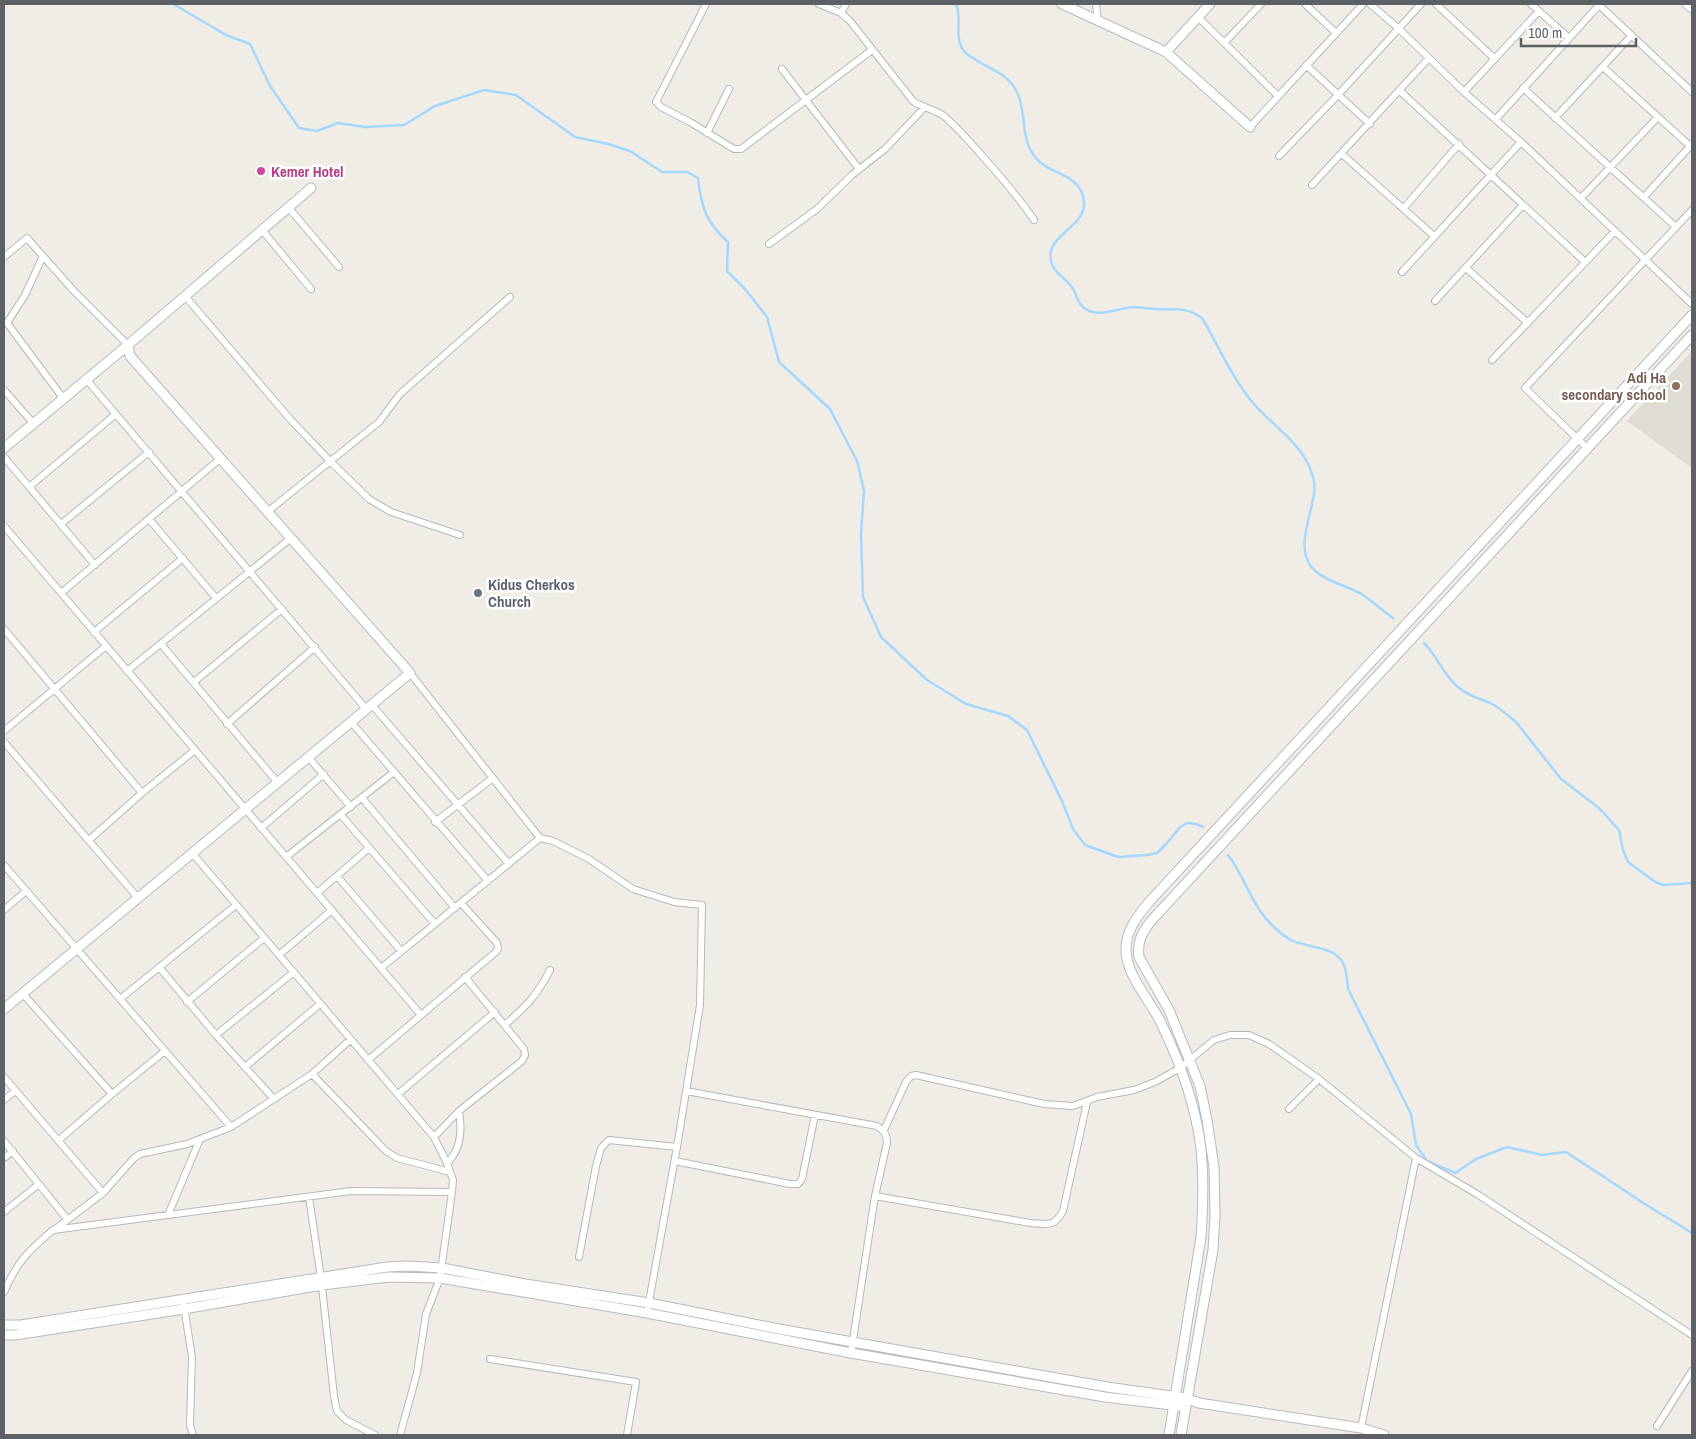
<svg xmlns="http://www.w3.org/2000/svg" width="1696" height="1439" font-family="'Archivo Narrow',sans-serif">
<rect width="100%" height="100%" fill="#efede5"/>
<path fill="#dfdcd3" d="M1692 351V468L1627 421Z"/>
<g fill="none" stroke-linecap="round" stroke-linejoin="round">
<path stroke="#a6d8ff" stroke-width="2.5" d="M173 4 226 35 250 44 270 86 299 128 317 131 338 123 365 127 404 125 435 106 484 90 516 95 575 137 608 144 630 151 662 172H687L698 178C701 207 706 222 728 242L727 271 745 289 767 317 779 362 830 409 857 461 864 491 861 533 863 597 881 637 927 680 966 704 1008 716 1027 730 1062 801 1073 829 1085 845 1118 857 1147 855 1157 853 1167 843 1180 827 1187 823 1196 824 1203 827
M956 4C963 19 953 37 964 51 967 55 972 57 976 60 993 71 1007 73 1017 92 1027 112 1020 139 1035 157 1048 174 1073 172 1082 193 1096 229 1037 233 1053 267 1058 275 1066 279 1071 286 1076 292 1077 301 1082 306 1096 320 1117 308 1133 307 1141 307 1148 309 1156 309 1176 310 1185 306 1202 318 1219 347 1232 378 1253 403 1270 423 1295 439 1307 462 1312 471 1316 484 1314 494 1311 514 1297 547 1310 565 1321 581 1347 585 1363 595 1373 602 1383 611 1393 618
M1424 643C1438 657 1443 675 1458 687 1468 696 1478 698 1490 703 1500 708 1508 715 1516 722L1561 779 1599 808 1619 830 1623 850 1628 862 1655 882 1663 885 1692 883
M1228 855C1245 877 1252 907 1273 926 1278 931 1285 937 1291 940 1307 948 1334 946 1343 963 1347 971 1347 981 1348 989L1411 1114 1416 1145 1427 1161 1455 1173 1476 1159 1507 1147 1542 1155 1566 1152 1648 1206 1692 1233"/>
<g stroke="#b6b8bc" stroke-width="8">
<path id="street" d="M706 4 656 102 661 107 690 122 734 149H741L872 50
M819 4 841 13 850 21 913 101C923 108 934 109 944 116 958 128 971 143 984 158 1002 178 1019 198 1034 220
M1096 4 1098 21
M1305 4 1336 33
M1370 4 1398 28 1464 92 1521 142 1692 304
M1436 4 1494 58
M1531 4 1569 38
M1598 4 1692 92
M841 13 846 4
M1198 17 1278 96
M1225 42 1261 4
M1306 65 1370 124
M1603 67 1690 146
M782 69 859 169
M1523 88 1676 227
M1400 91 1585 262
M1464 92 1539 11
M1555 118 1631 36
M1496 119 1600 4
M1250 127 1363 4
M707 133 729 89
M1342 154 1434 236
M1279 156 1338 95 1421 4
M1312 185 1428 59
M1644 197 1692 144
M1581 198 1658 117
M288 207 339 267
M1404 208 1459 144
M262 230 311 289
M769 244 817 209 852 175 885 149 924 108
M43 256 25 295 7 323 63 398
M4 257 27 238 73 290 128 345
M1466 268 1528 323
M1402 272 1521 142
M185 296 290 419 330 461 369 499 391 512 460 535
M1435 301 1523 205
M1492 360 1615 231
M86 379 367 710
M4 390 33 423
M1588 449 1525 388 1692 210
M4 457 95 565
M29 487 116 414
M267 512 379 422 400 394 510 297
M149 519 216 598
M61 524 149 452
M4 526 421 1015
M61 593 221 458
M4 629 142 793
M94 632 183 558
M161 644 278 783
M127 671 291 538
M410 673 540 838 553 841 589 859 633 889 674 902 702 905 700 1005 677 1147 647 1313
M194 682 282 609
M372 705 509 864
M351 722 488 881
M227 724 315 647
M4 731 106 646
M4 742 139 899
M309 758 351 807
M362 798 455 908
M341 815 435 924
M435 822 493 778
M261 828 324 774
M89 840 142 793 195 750
M193 854 434 1137 447 1163 453 1180 452 1192 440 1278 426 1314 417 1373 400 1435
M286 857 394 772
M4 865 231 1127
M337 876 401 951
M317 893 369 848
M4 910 26 891
M279 955 332 910
M159 967 216 1035 274 1099
M381 968 540 838
M23 994 112 1094
M120 999 236 905
M187 1002 264 938
M505 1025C527 1005 536 997 550 970
M216 1035 294 972
M368 1060 497 951 498 948 497 943 461 903
M245 1067 320 1004
M312 1074 386 1151 397 1158 450 1172
M4 1077 103 1193
M686 1091 877 1126C884 1131 887 1134 887 1143L875 1196 851 1353
M398 1094 495 1012
M4 1100 15 1091
M1289 1109 1319 1079
M884 1130 906 1082 911 1076 916 1075 1044 1104 1073 1106 1097 1097 1134 1090 1155 1082 1180 1068 1214 1040 1230 1035H1249L1269 1044 1319 1079 1416 1158 1477 1194 1692 1335
M434 1137 459 1111 522 1061 525 1055 524 1049 465 977
M59 1140 112 1094 165 1051
M4 1141 67 1219
M4 1158 13 1151
M675 1161 790 1184H798L802 1179 815 1115
M447 1163C462 1149 462 1129 459 1111
M875 1196 1030 1223C1047 1224 1054 1228 1063 1211L1087 1102
M309 1197 321 1278 334 1396 337 1411 346 1420 375 1435
M4 1212 39 1184
M168 1215 200 1139
M54 1230 103 1193 133 1159 140 1154 187 1144 231 1127 312 1074 350 1040
M579 1257 596 1166 601 1148 609 1140 677 1147
M4 1292C17 1262 28 1251 53 1230L351 1191 452 1192
M183 1300 192 1357 190 1425 193 1435
M490 1359 636 1382 627 1435
M1657 1426 1692 1371
M1361 1428 1416 1158"/>
</g>
<g stroke="#b7babf" stroke-width="11">
<path id="secondary" d="M1062 4 1166 52 1250 127
M1687 4 1692 8
M1166 52 1210 4
M4 448 128 345 311 188
M4 1009 410 673 130 356 128 345
M4 1325H21L387 1267 408 1266 442 1268 525 1284 649 1303 779 1329 1107 1387 1186 1398 1199 1403 1361 1428 1384 1435
M4 1335H15L184 1309 322 1285 389 1277 440 1278 647 1313 851 1353 1105 1397 1180 1406
M1169 1435 1201 1237C1203 1208 1204 1178 1201 1149 1196 1106 1180 1062 1161 1023 1151 1002 1132 982 1127 959 1122 936 1136 917 1150 901L1692 315
M1181 1435 1213 1250 1215 1216 1214 1167 1207 1120 1200 1086 1169 1010 1139 957C1137 941 1142 933 1151 921L1692 335"/>
</g>
<use href="#street" stroke="#fff" stroke-width="6"/>
<use href="#secondary" stroke="#fff" stroke-width="9"/>
</g>
<circle fill="#d1479c" stroke="#fff" stroke-width="2" cx="261" cy="171" r="5"/>
<circle fill="#8d6e63" stroke="#fff" stroke-width="2" cx="1676" cy="386" r="5"/>
<circle fill="#6b7280" stroke="#fff" stroke-width="2" cx="478" cy="593" r="5"/>
<g text-anchor="middle" dominant-baseline="central" stroke-width="5" stroke-linejoin="round" paint-order="stroke">
<g font-size="15" font-weight="bold" fill="#b23c85" stroke="#fff" text-anchor="start">
<text x="271" y="171">Kemer Hotel</text>
</g>
<g font-size="15" font-weight="bold" fill="#785e54" stroke="#fff" text-anchor="end">
<text x="1666" y="377">Adi Ha<tspan x="1666" dy="17">secondary school</tspan></text>
</g>
<g font-size="15" font-weight="bold" fill="#5b616d" stroke="#fff" text-anchor="start">
<text x="488" y="584">Kidus Cherkos<tspan x="488" dy="17">Church</tspan></text>
</g>
</g>
<rect width="1696" height="1439" fill="none" stroke="#5d6166" stroke-width="10"/>
<path d="M1521 38v8h115v-8" fill="none" stroke="#5d6166" stroke-width="2.5"/>
<text x="1528" y="38" font-size="15" fill="#5d6166" stroke="#ffffff" stroke-width="4" paint-order="stroke">100 m</text>
</svg>
